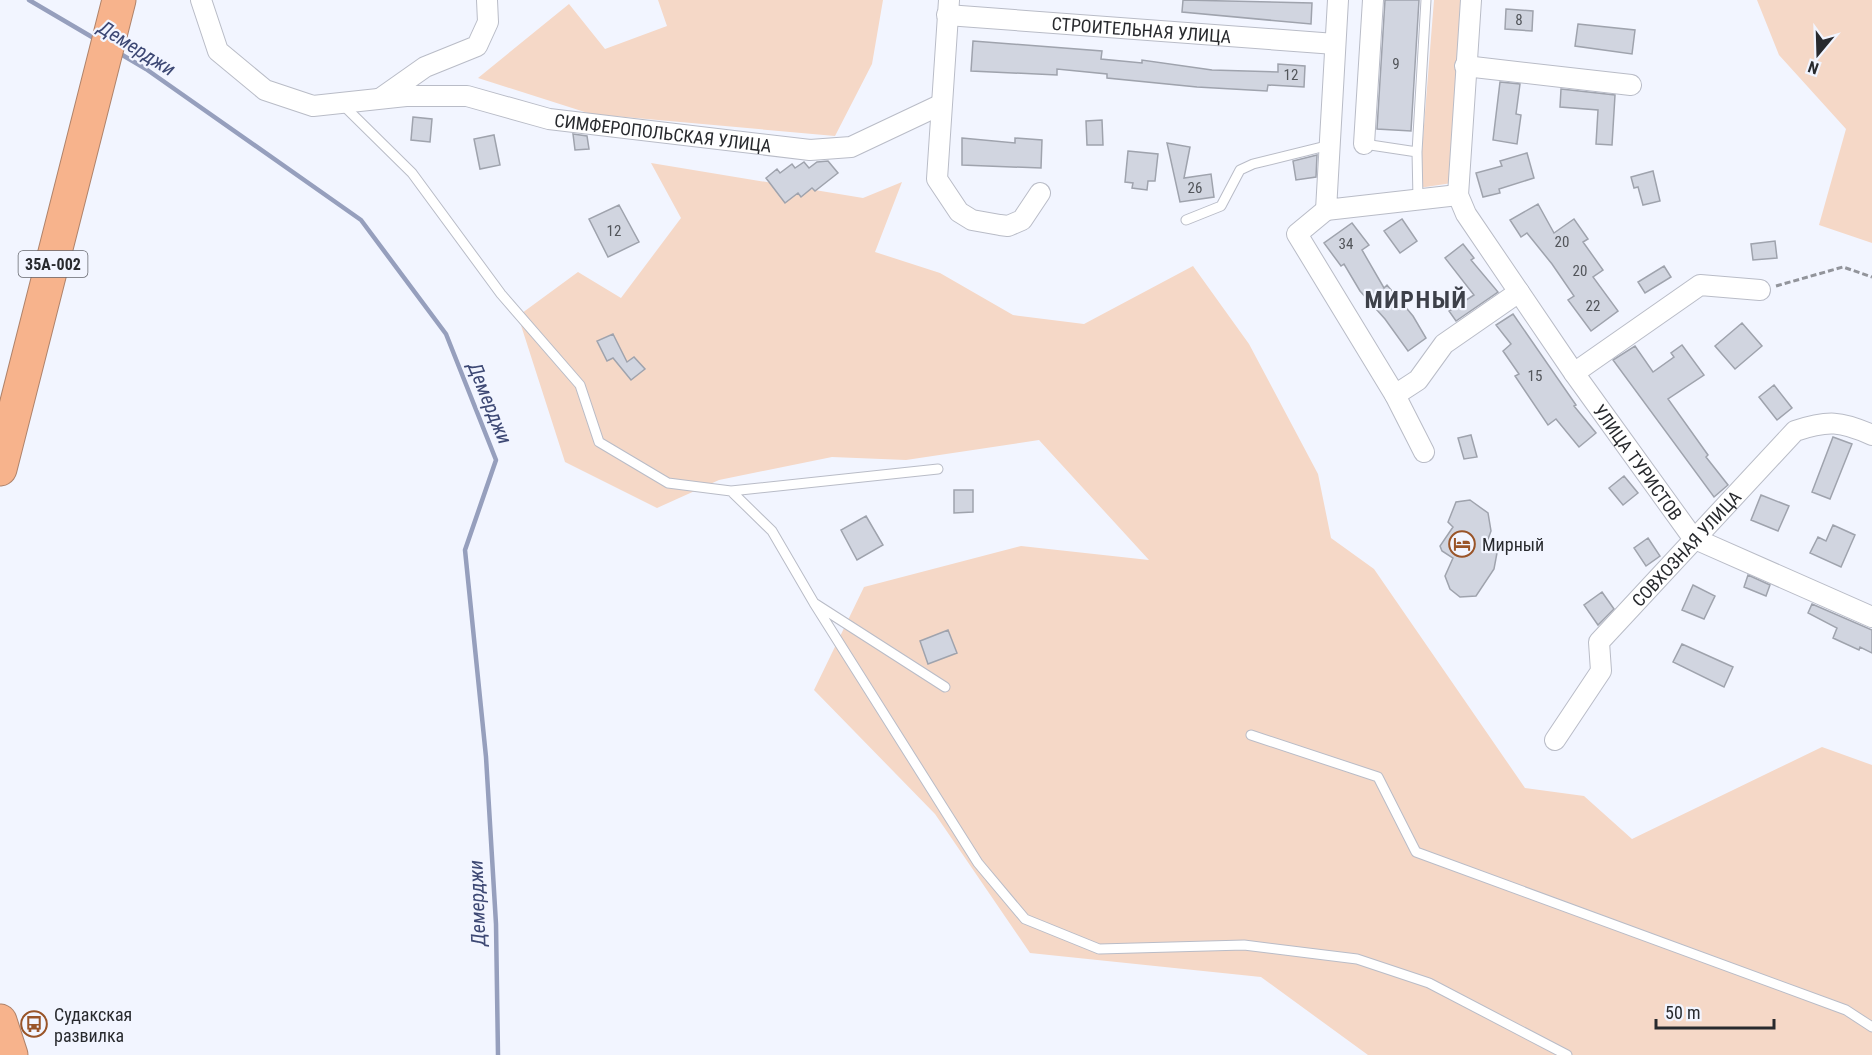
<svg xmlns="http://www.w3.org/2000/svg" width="1872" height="1055" font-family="'Roboto Condensed',sans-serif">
<rect width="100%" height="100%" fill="#f2f5ff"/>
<path fill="#f5d8c7" d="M658 0H883L872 64 835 136 591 114 478 78 569 4 605 49 667 26Z
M1434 0H1467L1452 183 1419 188Z
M1757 0H1872V243L1819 225 1846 129 1779 55Z
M651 163 863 198 902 182 875 252 940 273 1013 315 1084 324 1193 266 1249 344 1318 474 1331 538 1374 569 1525 788 1584 796 1632 839 1822 747 1872 765V1055H1368L1261 977 1030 953 935 814 814 690 864 587 1021 546 1149 560 1039 440 906 460 832 457 719 480 657 508 565 462 518 316 578 272 621 298 681 218Z"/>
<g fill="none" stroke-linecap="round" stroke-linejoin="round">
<path stroke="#969fbd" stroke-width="4.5" d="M29 0 97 40
M119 53 146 69 361 220 446 334 496 460 465 550 486 757 496 924 498 1055"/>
</g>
<path fill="#d1d5e0" stroke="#9fa3ad" stroke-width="1.5" d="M1183 0 1312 3 1311 24 1182 12Z
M1385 0H1419L1411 131 1377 129Z
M1506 9 1533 11 1532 31 1505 29Z
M1578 24 1635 30 1632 54 1575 46Z
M973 41 1102 51 1101 59 1142 63V60L1212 70 1278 72V64L1305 66 1304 87 1268 85 1267 91 1197 87 1107 78V74L1057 69V75L971 71Z
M1500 82 1520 84 1516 114 1521 115 1517 144 1493 140Z
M1561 89 1615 95 1612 145 1596 144 1598 110 1560 107Z
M413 117 432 119 430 142 411 140Z
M1102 120 1103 145H1087L1086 121Z
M573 134 587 136 589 149 575 150Z
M494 135 500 165 480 169 474 139Z
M962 138 1015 143V138L1042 140 1041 168 962 165Z
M1167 143 1190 147 1184 178 1211 174 1214 197 1180 202Z
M1128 151 1158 154 1155 181H1148L1147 190 1132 188 1133 183 1125 182Z
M1527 153 1534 178 1499 189 1500 193 1483 197 1476 173 1502 166 1500 161Z
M1317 155 1316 177 1296 180 1293 161Z
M828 161 838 173 815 191 812 188 801 197 798 193 785 203 766 178 777 169 780 173 792 164 795 168 804 162 809 168 817 162Z
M1653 171 1660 201 1643 205 1638 187 1634 188 1631 177Z
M1538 204 1554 233 1574 219 1588 239 1583 242 1603 270 1593 277 1618 311 1591 331 1568 300 1574 296 1552 264 1527 233 1521 237 1510 220Z
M619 205 639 242 608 257 589 219Z
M1402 219 1417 241 1400 253 1384 231Z
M1352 223 1369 245 1362 250 1384 288 1387 285 1413 316 1426 338 1408 351 1385 319 1360 291 1344 264 1341 266 1324 243Z
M1775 241 1777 258 1753 260 1751 244Z
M1463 244 1474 258 1471 260 1498 292 1456 321 1449 311 1474 295 1445 258Z
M1664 266 1671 277 1645 293 1638 282Z
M1513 314 1576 405 1574 406 1596 433 1579 447 1556 419 1548 425 1515 376 1519 374 1503 351 1511 344 1496 325Z
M1742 323 1762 346 1735 369 1715 346Z
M613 334 627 362 634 357 645 369 631 380 613 358 607 361 597 341Z
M1682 345 1704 375 1668 399 1708 455 1706 457 1728 485 1714 497 1613 360 1635 346 1653 372 1674 357 1671 353Z
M1774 385 1792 408 1777 420 1759 397Z
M1471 435 1477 457 1464 459 1458 438Z
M1833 437 1852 444 1830 499 1812 492Z
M1624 476 1638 493 1623 505 1609 488Z
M954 490H973V512L954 513Z
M1761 495 1789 506 1778 531 1751 520Z
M1470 500 1488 513 1491 531 1487 542 1497 553 1494 569 1476 596 1460 597 1450 589 1445 576 1453 558 1442 551 1440 546 1453 527 1448 522 1456 502Z
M866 516 883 545 857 560 841 530Z
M1833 525 1855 535 1841 567 1810 553 1818 537 1826 541Z
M1648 538 1660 556 1646 566 1634 548Z
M1748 575 1770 585 1766 596 1744 587Z
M1693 585 1715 596 1704 619 1682 610Z
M1602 592 1614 609 1598 625 1584 605Z
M1812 604 1872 630V653L1860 647 1859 650 1833 638 1837 628 1808 613Z
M948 630 957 653 928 664 920 641Z
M1682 644 1733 667 1724 687 1673 662Z"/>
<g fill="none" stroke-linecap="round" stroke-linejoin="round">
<g stroke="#b9bcc7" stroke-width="11">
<path id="lane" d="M343 105 412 173 501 294 580 385 599 442 668 483 731 491 938 469
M1364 144 1417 152
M1418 199 1417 152 1426 0
M1186 220 1221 206 1240 170 1253 164 1330 145
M731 491 772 531 814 603 945 687
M814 603 978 863 1025 919 1099 949 1244 945 1357 959 1429 983 1567 1055
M1251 735 1378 777 1416 852 1846 1010 1872 1027"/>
</g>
<g stroke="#b9bcc7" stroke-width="22">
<g id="street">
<path id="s1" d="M201 0 218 51 265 90 313 106 406 96H467L549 119 810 150 851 147 940 105"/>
<path d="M949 0 937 179 959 212 972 220 1000 225 1008 226 1022 220 1040 193"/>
<path d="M1338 0 1326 210 1458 195"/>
<path id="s2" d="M1471 0 1458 195 1466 214 1574 373 1693 538 1872 617"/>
<path id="s3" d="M947 15 1335 44"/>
<path d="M1465 66 1631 85"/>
<path d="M381 98 425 67 477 46 488 22 487 0"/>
<path d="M1364 144 1373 0"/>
<path d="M1326 210 1297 234 1395 395 1424 452"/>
<path d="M1574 373 1700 285 1760 290"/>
<path d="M1395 395 1418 380 1444 344 1519 292"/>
<path id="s4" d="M1555 740 1601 671 1599 642 1795 431C1828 420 1841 421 1872 435"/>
</g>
</g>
<g stroke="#af836b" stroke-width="35">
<path id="highway" d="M0 469 119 0
M0 1021 11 1055"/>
</g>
<path stroke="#92949b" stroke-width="3" stroke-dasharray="6 3" stroke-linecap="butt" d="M1776 286 1843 267 1872 277"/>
<use href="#lane" stroke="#fff" stroke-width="9"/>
<use href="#street" stroke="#fff" stroke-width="20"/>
<use href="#highway" stroke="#f7b38c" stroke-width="33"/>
</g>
<defs>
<g id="hotel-ring" transform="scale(1.35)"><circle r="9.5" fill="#f2f5ff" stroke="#995428" stroke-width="1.5"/><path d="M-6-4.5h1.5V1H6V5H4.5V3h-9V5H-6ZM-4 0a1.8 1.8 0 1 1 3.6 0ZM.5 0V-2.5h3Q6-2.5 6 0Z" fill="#995428"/></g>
<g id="bus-ring" transform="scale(1.35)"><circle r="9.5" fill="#f2f5ff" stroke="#995428" stroke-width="1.5"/><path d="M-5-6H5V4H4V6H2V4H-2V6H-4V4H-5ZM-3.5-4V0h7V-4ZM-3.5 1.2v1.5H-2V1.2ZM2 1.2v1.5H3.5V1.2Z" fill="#995428"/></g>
</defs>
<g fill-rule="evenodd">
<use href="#hotel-ring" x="1462" y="544"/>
<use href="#bus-ring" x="34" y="1024"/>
</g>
<g text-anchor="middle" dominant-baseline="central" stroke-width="4.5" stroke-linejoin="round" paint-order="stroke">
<g font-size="15" fill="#52555a">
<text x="1519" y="20">8</text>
<text x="1396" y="64">9</text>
<text x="1291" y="75">12</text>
<text x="1195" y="188">26</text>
<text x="614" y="231">12</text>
<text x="1562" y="242">20</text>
<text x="1346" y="244">34</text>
<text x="1580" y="271">20</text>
<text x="1593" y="306">22</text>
<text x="1535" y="376">15</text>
</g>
<rect fill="#f2f5ff" stroke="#65676d" stroke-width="1.5" x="18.5" y="251" width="69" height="26" rx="4.5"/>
<g font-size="16" font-weight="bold" fill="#282a2e">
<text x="53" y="264">35А-002</text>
</g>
<g font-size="18" fill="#282a2e" stroke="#f2f5ff">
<text stroke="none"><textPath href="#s3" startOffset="195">СТРОИТЕЛЬНАЯ УЛИЦА</textPath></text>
<text stroke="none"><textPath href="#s1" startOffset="520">СИМФЕРОПОЛЬСКАЯ УЛИЦА</textPath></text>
<text stroke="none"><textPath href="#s2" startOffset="518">УЛИЦА ТУРИСТОВ</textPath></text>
<text stroke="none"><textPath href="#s4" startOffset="240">СОВХОЗНАЯ УЛИЦА</textPath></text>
</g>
<g font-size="18" fill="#282a2e" stroke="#f2f5ff" text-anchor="start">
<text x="1482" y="544">Мирный</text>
<text x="54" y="1014">Судакская<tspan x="54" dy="21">развилка</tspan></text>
</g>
<g font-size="20" font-style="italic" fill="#3d4874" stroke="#f2f5ff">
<text transform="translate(137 48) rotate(32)">Демерджи</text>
<text transform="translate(490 403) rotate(68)">Демерджи</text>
<text transform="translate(477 903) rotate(-92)">Демерджи</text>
</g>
<g font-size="24" font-weight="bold" letter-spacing="1.5" fill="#3d4049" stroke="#f2f5ff">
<text x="1416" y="300">МИРНЫЙ</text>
</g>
</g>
<g transform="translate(1818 54) rotate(199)" stroke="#f2f5ff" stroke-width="4.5" paint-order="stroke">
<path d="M0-4.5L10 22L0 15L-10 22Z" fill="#282a2e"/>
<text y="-9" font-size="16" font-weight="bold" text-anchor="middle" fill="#282a2e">N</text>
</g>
<path d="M1656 1019v9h118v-9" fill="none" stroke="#282a2e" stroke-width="3"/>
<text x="1665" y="1019" font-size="18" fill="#282a2e" stroke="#f2f5ff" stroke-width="4.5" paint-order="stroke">50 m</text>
</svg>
